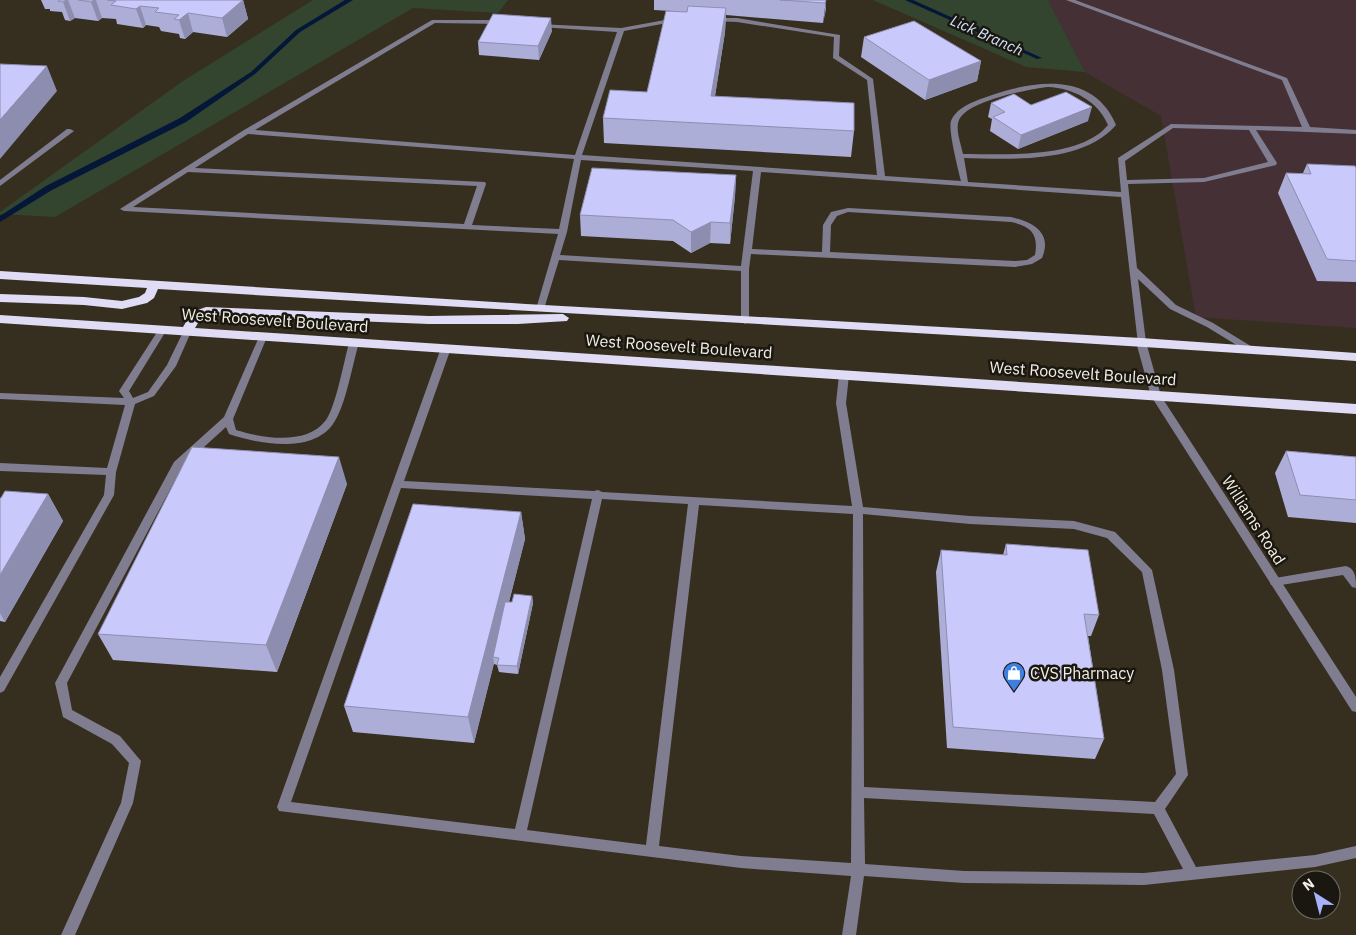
<svg xmlns="http://www.w3.org/2000/svg" width="1356" height="935" font-family="'IBM Plex Sans',sans-serif">
<rect width="100%" height="100%" fill="#362f1f"/>
<path fill="#453135" d="M1048 0H1356V328L1196 317 1161 116 1085 72Z"/>
<path fill="#33452e" d="M313 0H508L498 13 413 8 55 217 0 214V212L183 81Z
M873 0H1048L1085 72 1026 67Z"/>
<g fill="none" stroke-linecap="round" stroke-linejoin="round">
<path fill="#041738" fill-rule="evenodd" d="M345 0H353L300 32 255 74 186 122 52 190 0 222V216L46 186 180 118 251 72 296 30Z
M905 0H913L1042 58 1037 59Z"/>
<path fill="#807d91" fill-rule="evenodd" d="M1066 0H1075L1287 78 1310 127 1356 130V134L1256 130 1277 163 1276 165 1204 182 1128 184 1137 268 1176 305 1213 323 1254 348 1256 350 1254 352H1248L1207 327 1170 309 1138 279 1146 342 1144 344H1138L1121 197 761 172 752 249 822 252 823 225 831 212 848 208 1011 217C1032 222 1053 232 1042 258L1032 264 1015 267 751 254 749 269V321L745 324 741 321V271L559 260 544 309 543 311H537L536 309 558 234 124 211 120 209 244 130 432 20H503L506 22 503 24 435 23 255 130 575 155 617 32 540 27 538 26V24L621 28 676 18 678 19V21L624 31 582 155 877 175 867 80 833 58 834 37 737 22 711 21V19L713 18H737L840 35 839 56 873 79 885 176 961 181C958 169 948 130 951 121 957 106 978 100 992 95 1036 80 1094 72 1116 125 1082 164 1011 159 964 158L968 182 1121 192 1118 158 1171 124 1302 127 1282 80ZM1048 87C1073 88 1098 101 1108 125 1105 128 1101 133 1097 135 1063 158 1003 154 963 154 961 144 955 129 959 120 967 101 1029 89 1048 87ZM1173 128 1249 130 1268 162 1204 178 1127 180 1125 161ZM248 134 574 159 559 229 472 225 486 184 485 182 195 168ZM581 160 753 171 741 266 560 255 567 232ZM188 172 477 186 464 224 133 207ZM848 212 1011 222C1030 226 1039 233 1035 255L1027 260 1015 261 830 252 831 225 837 216Z
M67 129H70L74 131 0 186V180Z
M162 328 166 331 129 391 133 398 148 392 167 365 184 330H190L191 332 176 366 154 396 135 404 116 472 114 495 4 691 0 693V677L104 495 106 475 0 471V463L107 468 125 405 0 399V393L124 398 119 391 159 329Z
M263 334 267 337 233 419 236 430C262 438 307 446 326 420 336 406 344 361 349 343L354 340 359 343C352 365 346 406 333 424 312 454 258 444 229 434L226 427 182 467 67 683 72 710 120 736 141 761 133 803 75 935H61L121 803 129 763 112 744 63 717 55 683 174 462 224 417 259 337Z
M446 345 451 348 404 481 594 491 598 490 602 492 852 506 836 403 839 375 841 373H847L849 375 846 403 863 507 970 516 1074 521 1115 532 1152 570 1174 670 1188 775 1165 809 1196 867 1315 855 1356 846V858L1315 867 1144 885 964 883 864 876 856 935H842L851 876 741 868 279 811 277 807 441 348ZM401 488 592 499 515 829 291 802ZM602 499 688 504 646 845 527 830ZM699 505 853 514 851 863 741 856 659 846ZM863 514 970 524 1074 529 1107 538 1142 572 1162 670 1176 774 1155 802 864 787ZM864 798 1154 814 1183 869 1144 873 964 871 865 864Z
M1346 566C1356 569 1356 579 1356 588L1352 587 1343 575 1275 586 1271 585 1270 582 1271 579 1275 578Z"/>
<path fill="#807d91" fill-rule="evenodd" d="M1141 339 1146 342 1161 396 1356 697V712L1352 711 1151 396 1136 342Z"/>
<path fill="#e0dcf6" fill-rule="evenodd" d="M0 271 526 304 1141 338 1356 353V361C957 333 558 314 158 289L154 298 147 303 122 309 84 305 0 302V294L84 297 122 301 139 297 145 293 147 288 0 279Z
M206 307 429 316 563 314 569 318 567 321 518 324H429L207 315 201 318 195 328 1356 404V414L0 323V315L183 327 192 312Z"/>
</g>
<path fill="#adaed8" d="M41 0H243L248 19 227 37 193 32 185 39 180 38 179 34 161 31 159 27 146 25 143 28 117 24 116 19 102 18 98 21 75 18 70 21 65 20 62 12 50 11V9H45Z
M654 0H826L823 23 726 15 725 32 715 96 854 131 851 157 604 143 603 118 647 92 671 11 654 10Z
M552 31 539 60 479 55 478 42Z
M864 37 981 61 977 81 925 100 861 57Z
M991 103 1031 105 1088 121 1018 149 990 131 992 119 988 117Z
M1307 164 1356 168V282L1317 281 1278 193 1286 173H1303Z
M736 175 735 196 730 244 710 243 691 253 673 241 581 236 580 215Z
M1286 451 1356 457V523L1288 517 1275 473Z
M347 484 277 672 113 660 98 634Z
M48 494 63 521 5 622 0 621V498Z
M521 512 525 539 509 602H512L532 596 533 603 518 674 499 672 497 665 494 664V663L474 743 353 732 344 706Z
M1006 544 1099 615 1091 636H1088L1104 739 1095 759 947 748 936 572 941 550 1003 555Z"/>
<path fill="#8d8db0" d="M66 0H68L75 18 70 21 63 2Z
M94 0H96L102 18 98 21 91 2Z
M243 0 248 19 227 37 222 18Z
M826 0V10L823 23Z
M140 6 146 25 143 28 136 9Z
M726 8 725 32 711 122V96Z
M188 13 193 32 185 39 179 20Z
M551 18 552 31 539 60 538 46Z
M981 61 977 81 925 100 929 80Z
M47 66 57 91 0 159V120Z
M1092 107 1088 121 1018 149 1021 135Z
M736 175 735 196 730 244V223Z
M711 222 710 243 691 253V232Z
M339 457 347 484 277 672 266 645Z
M48 494 63 521 5 622 0 613V575Z
M521 512 525 539 495 657H493L494 663 474 743 468 717Z
M532 596 533 603 518 674 517 666Z"/>
<path fill="#c9cafb" stroke="#8d8db0" d="M59 0H66L63 2 58 1Z
M78 0H94L91 2Z
M107 0H243L222 18 188 13 179 20 174 19 179 15 155 12 159 8 140 6 136 9 111 5 116 1Z
M780 0H826L825 3Z
M688 6 726 8 711 96 854 103V131L603 118 610 90 647 92 666 11 687 12Z
M493 14 551 18 538 46 478 42Z
M914 21 981 61 929 80 864 37Z
M0 64 47 66 0 120Z
M1066 92 1092 107 1021 135 993 117 1005 112 991 103 1014 94 1031 105Z
M1307 164 1355 166 1356 168V261L1327 259 1286 173 1311 174Z
M592 168 736 175 730 223 711 222 691 232 673 220 580 215Z
M192 447 339 457 266 645 98 634Z
M1286 451 1356 457V500L1300 495Z
M5 491 48 494 0 575V498H1Z
M413 504 521 512 468 717 344 706Z
M1006 544 1088 550 1099 615 1084 614 1104 739 953 727 941 550 1007 555Z
M514 594 532 596 517 666 497 665 499 658 493 657 505 602H512Z"/>
<defs>
<g id="shop-pin" transform="scale(1.125)"><path d="M0 17L-7.5 6A9.5 9.5 0 1 1 7.5 6Z" fill="#3f7fe0" stroke="#1a1710"/><path d="M-5-2.5h2.3a2.7 3.5 0 0 1 5.4 0H5L5.5 6h-11ZM-1.5-2.5h3a1.5 2.3 0 0 0-3 0Z" fill="#fff"/></g>
</defs>
<g fill-rule="evenodd">
<use href="#shop-pin" x="1014" y="673"/>
</g>
<g text-anchor="middle" dominant-baseline="central" stroke-width="5" stroke-linejoin="round" paint-order="stroke">
<g font-size="15" font-style="italic" fill="#d2e2fc" stroke="#1a1710">
<text transform="translate(987 35) rotate(24)">Lick Branch</text>
</g>
<g font-size="16" fill="#f3efe5" stroke="#1a1710">
<text transform="translate(275 320) rotate(4)">West Roosevelt Boulevard</text>
<text transform="translate(679 346) rotate(4)">West Roosevelt Boulevard</text>
<text transform="translate(1083 373) rotate(4)">West Roosevelt Boulevard</text>
<text transform="translate(1254 520) rotate(57)">Williams Road</text>
</g>
<g font-size="16" fill="#f3efe5" stroke="#1a1710" text-anchor="start">
<text x="1030" y="673">CVS Pharmacy</text>
</g>
</g>
<g transform="translate(1316 895) rotate(324)"><circle r="24" fill="#1a1710" stroke="#716d65"/>
<path d="M0-4L9 19L0 12L-9 19Z" fill="#a7b1fc"/>
<text y="-8" font-size="14" font-weight="bold" text-anchor="middle" fill="#f3efe5">N</text>
</g>
</svg>
